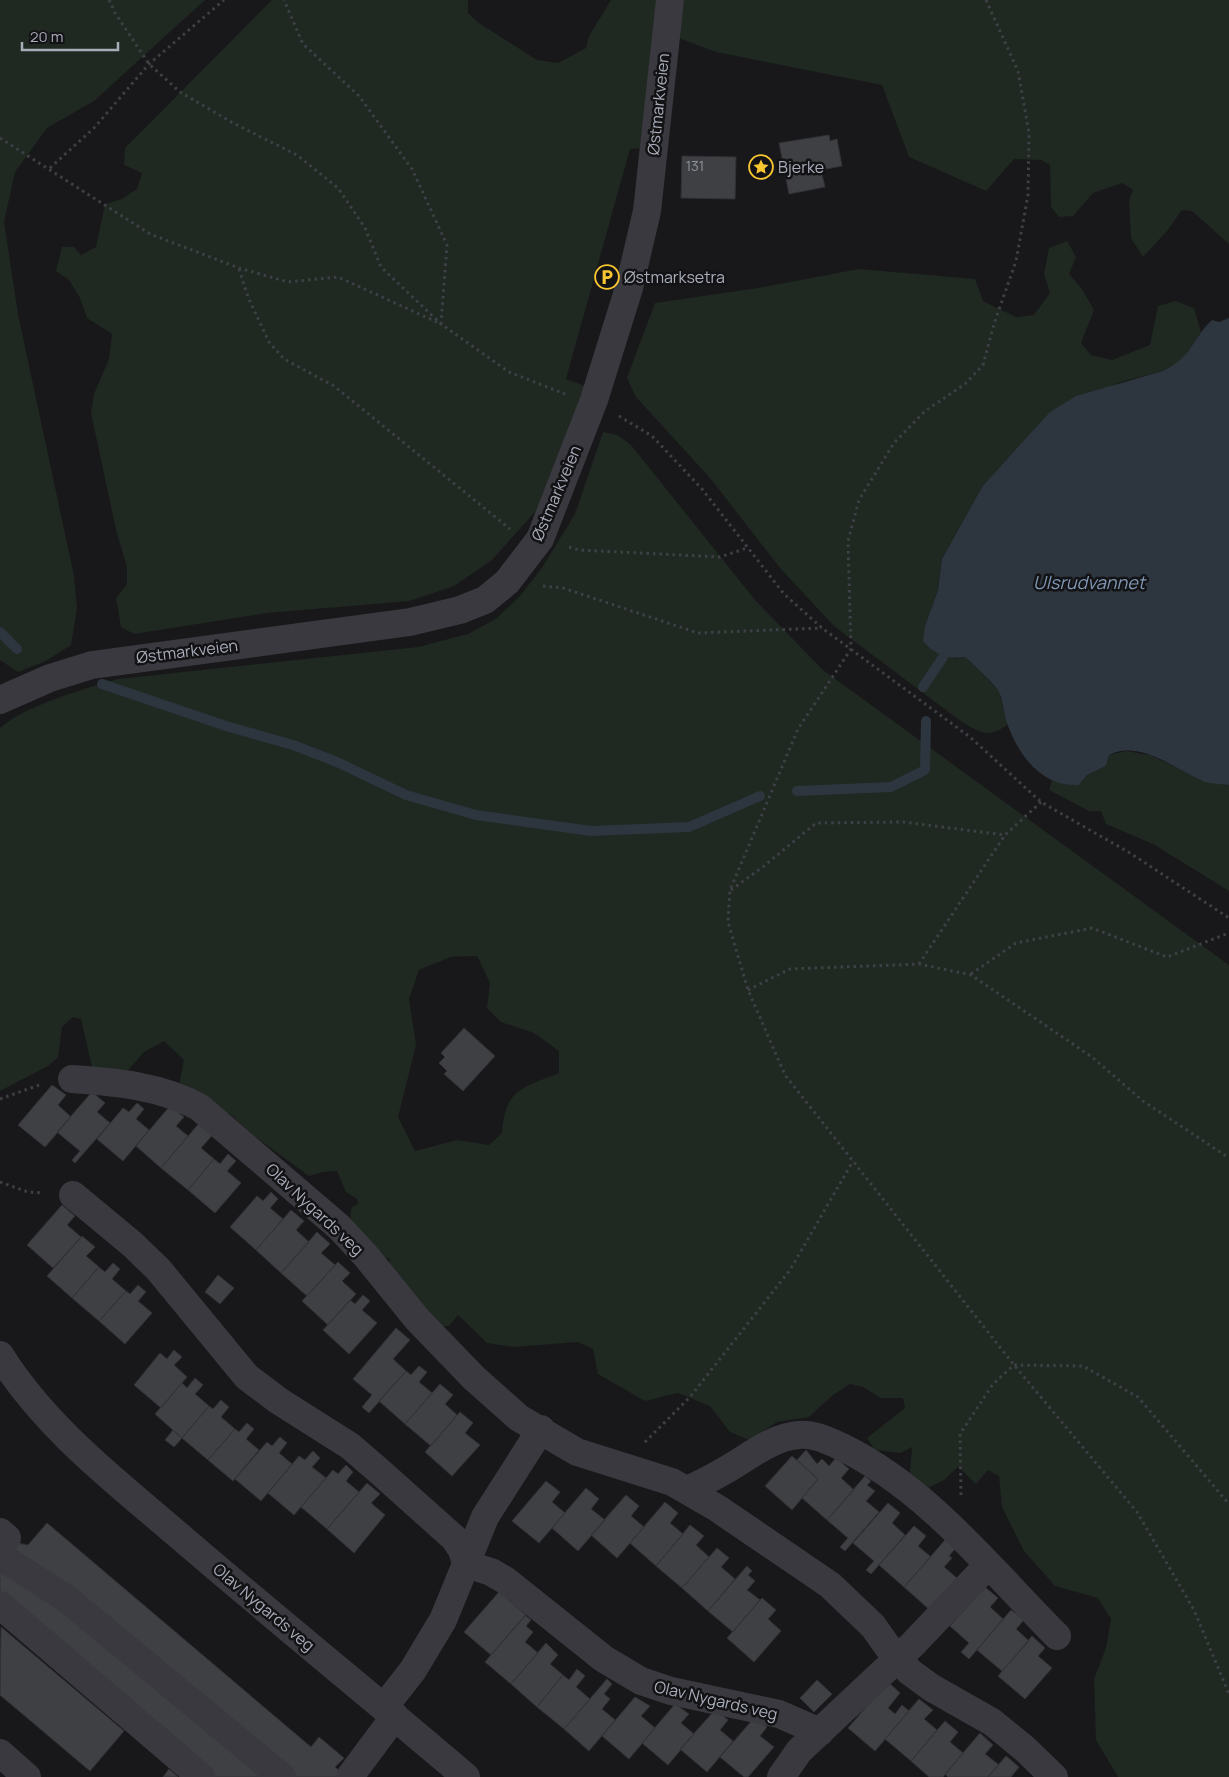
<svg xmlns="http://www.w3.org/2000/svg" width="1229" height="1777" font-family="Manrope,sans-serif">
<rect width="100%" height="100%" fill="#18181a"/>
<path fill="#1f2821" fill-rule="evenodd" d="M0 0H205L94 101 47 128 15 172 4 222 18 314 74 576 77 608 71 645 46 661 18 672 0 660Z
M272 0H468V13L479 23 537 60 558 63 586 48 589 36 611 0H658L641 148 630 149 566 379 585 386 536 511 491 561 454 586 410 601 267 613 134 634 121 627 116 598 127 584V567L116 530 91 413 94 394 109 359 112 334 87 318 80 298 69 280 56 271 62 247H74L81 255 96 247 105 204 122 199 137 189 142 173 124 165 125 148Z
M684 0H1229V244L1192 211 1182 210 1167 231 1143 257 1131 238 1129 200 1133 190 1122 183 1093 193 1073 216 1059 217 1051 207 1050 165 1041 160 1014 159 986 191 909 157 882 85 716 52 679 38Z
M1067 241 1076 257 1069 274 1082 289 1094 310 1081 343 1091 355 1112 360 1150 345 1158 306 1176 301 1194 308 1201 332 1180 362 1163 371 1117 383 982 487 942 559 938 590 925 626 955 659 965 657 978 668 999 691 1007 725C987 739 982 733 962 722L834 626 780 568 710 478 636 397 627 378 655 303 758 288 859 269 975 279 983 301 1016 317 1034 315 1050 293 1044 274 1049 248Z
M603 432 618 435 631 445 756 601 823 670 1229 965V1777H1118L1096 1740 1094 1679 1106 1648 1111 1619 1098 1598 1055 1586 1024 1551 1002 1507 999 1476 988 1470 976 1484 958 1467 944 1480 920 1492 909 1485 912 1447 901 1453 875 1450 867 1438 905 1408 903 1398H881L863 1387 850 1384 833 1395 809 1417 777 1422 749 1440 730 1432 710 1406 678 1393 645 1401 598 1374 593 1349 578 1342 514 1347 487 1343 458 1315 449 1326H424L386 1270 390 1262 389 1258 377 1259C364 1244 345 1229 352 1207L358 1204 357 1199 346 1192 337 1171 323 1172 309 1176 249 1132 230 1114 204 1109 179 1085 184 1060 164 1041 144 1052 122 1077 92 1067 81 1019 73 1017 62 1027 58 1057 48 1066 0 1091V728C24 706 86 688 118 679L418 647 468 634 497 618 520 596 543 566 575 514ZM477 956 490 983 487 1008 501 1022 534 1033 559 1051V1073C522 1088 505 1089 502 1133L489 1145 457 1140 415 1151 398 1117 416 1045 409 999 419 970 451 957Z
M1126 751 1150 755 1207 782 1229 785V891L1153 844 1106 824 1101 811H1089L1049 790 1052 780 1079 785 1087 775 1106 766 1109 755Z"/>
<path fill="#2d353f" d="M1229 318V785C1221 784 1213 784 1205 782 1178 771 1140 739 1109 755L1106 766 1087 775 1079 785C1042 787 1020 757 1008 726 1003 715 1004 703 999 692 997 686 971 662 965 657 947 660 934 654 923 641L925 626 938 590 942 559 982 487 1018 447 1050 412 1076 396 1163 371C1192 357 1191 340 1212 320L1219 322Z"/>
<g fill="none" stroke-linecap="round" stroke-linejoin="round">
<path stroke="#2d353f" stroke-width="10" d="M0 632 17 649
M102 684 226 726 293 745 337 762 406 795 476 815 591 831 689 827 760 796
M923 687 943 657
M797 791 891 787 925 770 926 721"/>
</g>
<path fill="#3f4044" stroke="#323236" d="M829 135 830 141 837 139 842 166 821 170 825 187 789 194 779 143Z
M682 156 736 157 735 199 681 198Z
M464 1028 495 1056 463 1091 444 1074 447 1071 439 1063 445 1057 441 1053Z
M52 1085 66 1095 58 1105 71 1117 45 1147 18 1125Z
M92 1092 105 1103 97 1112 110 1123 75 1163 72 1160 80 1151 57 1132Z
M137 1103 144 1109 136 1119 149 1130 123 1161 97 1139 123 1108 129 1112Z
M170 1106 184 1117 176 1126 188 1136 161 1168 136 1146Z
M201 1121 215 1132 201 1148 214 1159 188 1190 161 1168Z
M228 1154 236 1161 227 1171 241 1183 215 1213 188 1190 214 1159 220 1164Z
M271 1192 278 1199 270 1208 283 1219 256 1250 230 1227 257 1196 263 1201Z
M62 1205 75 1216 67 1225 81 1237 53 1268 27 1245Z
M291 1210 304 1221 296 1230 309 1242 281 1273 256 1250Z
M317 1232 330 1244 321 1253 335 1265 307 1296 281 1273Z
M82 1236 95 1247 86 1256 99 1267 72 1298 47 1276Z
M338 1262 350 1273 342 1281 356 1294 328 1325 302 1301Z
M113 1263 120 1269 112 1279 126 1291 99 1321 72 1298 99 1267 105 1272Z
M218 1275 234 1288 220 1304 205 1292Z
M138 1285 146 1292 138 1301 152 1313 125 1344 99 1321 126 1291 130 1294Z
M363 1295 370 1301 362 1310 377 1323 349 1354 323 1330 350 1300 355 1304Z
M396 1328 410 1340 393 1359 406 1371 369 1413 362 1407 372 1395 353 1379Z
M174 1350 182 1357 174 1365 187 1377 161 1408 134 1385 160 1353 167 1359Z
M419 1366 427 1372 419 1382 432 1393 405 1424 379 1401 406 1371 411 1375Z
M195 1378 203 1385 195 1394 209 1406 182 1438 155 1414 182 1383 187 1388Z
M440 1384 453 1395 445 1404 457 1415 431 1446 405 1424Z
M221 1400 229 1407 221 1417 235 1429 208 1460 182 1438 209 1406 213 1409Z
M460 1412 473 1423 465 1433 480 1445 452 1476 425 1452Z
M247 1423 254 1429 246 1439 259 1450 233 1481 208 1460 235 1429 239 1432Z
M173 1430 182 1438 174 1447 165 1440Z
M280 1437 287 1443 279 1453 292 1464 261 1501 235 1479 267 1442 272 1446Z
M806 1450 817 1464 822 1459 829 1466 836 1458 849 1469 841 1478 854 1490 827 1520 802 1498 818 1479 797 1460Z
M313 1451 320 1458 312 1467 326 1478 294 1515 268 1493 299 1456 305 1460Z
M792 1456 818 1479 792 1510 765 1486Z
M346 1465 353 1472 346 1481 359 1492 327 1529 301 1507 333 1470 338 1474Z
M865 1476 871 1481 867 1485 875 1491 866 1501 879 1512 845 1551 840 1547 848 1538 827 1520Z
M546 1481 560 1492 552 1502 565 1513 539 1543 512 1521Z
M367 1483 380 1494 371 1503 385 1515 354 1553 327 1529Z
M586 1488 599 1499 591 1509 605 1520 578 1551 552 1528Z
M626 1495 639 1506 631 1516 644 1527 617 1558 591 1535Z
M665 1502 678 1513 670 1523 683 1534 656 1566 630 1543Z
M888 1503 900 1513 892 1523 905 1535 871 1574 866 1570 874 1561 853 1543Z
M47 1523 311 1747 319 1737 344 1758 335 1767 347 1777H213L0 1597V1540L28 1545Z
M690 1525 704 1536 696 1545 709 1557 682 1588 656 1566Z
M914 1526 926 1536 918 1546 931 1557 904 1587 879 1565Z
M945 1540 955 1549 949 1556 952 1558 944 1567 958 1579 931 1611 904 1587Z
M717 1548 729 1558 721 1567 735 1579 708 1611 682 1588Z
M747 1566 752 1571 748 1575 755 1581 747 1590 760 1600 733 1632 708 1611Z
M985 1587 998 1598 990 1607 1003 1619 969 1659 961 1652 969 1643 950 1626Z
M499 1592 526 1615 491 1655 464 1632Z
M762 1598 776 1610 768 1619 781 1631 754 1662 727 1638Z
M1011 1610 1024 1620 1016 1629 1029 1641 1002 1671 977 1650Z
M525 1615 531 1620 526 1626 533 1632 525 1642 538 1653 511 1684 485 1662Z
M1 1627 124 1731 90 1771 0 1695Z
M1032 1636 1045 1648 1038 1656 1052 1668 1025 1699 998 1676Z
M546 1643 558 1655 550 1664 563 1675 537 1707 511 1684Z
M577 1669 585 1676 576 1687 590 1699 564 1729 537 1707 563 1675 569 1680Z
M607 1679 612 1684 604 1694 610 1699 602 1709 615 1720 589 1751 564 1729Z
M817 1680 832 1694 814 1712 800 1698Z
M888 1682 900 1693 888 1708 895 1714 902 1705 909 1711 875 1751 848 1728Z
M635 1697 650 1706 641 1716 655 1728 629 1759 602 1736Z
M919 1699 933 1710 924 1719 937 1730 911 1761 885 1739Z
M675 1704 689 1714 681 1723 694 1734 668 1765 642 1743Z
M715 1710 728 1720 720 1730 733 1741 707 1772 680 1749Z
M755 1717 767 1727 760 1736 774 1747 748 1777H744L720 1757Z
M945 1721 958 1732 950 1742 963 1753 943 1777H929L911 1761Z
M980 1733 993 1745 985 1754 999 1765 988 1777H948L945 1774Z
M1006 1756 1019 1767 1011 1777H988Z
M169 1769 178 1777H163Z"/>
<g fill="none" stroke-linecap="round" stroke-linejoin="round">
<path stroke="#3e4046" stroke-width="3" stroke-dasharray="2.5 4" stroke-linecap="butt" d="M109 0 115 13 149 64 180 92 233 123 297 155 338 188 365 228 381 267 441 324 509 372 565 394
M986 0 1018 71 1029 133 1028 195 1016 261 994 324 983 365 965 384 925 411 894 443 859 500 848 541 851 649 798 729 730 890 728 922 748 990 785 1075 1014 1365 1137 1512 1194 1610 1229 1694
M0 138 150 234 239 268 288 282 338 277 441 324 447 245 412 169 359 96 303 44 284 0
M50 168 94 128 149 64 224 0
M239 269 248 297 269 342 284 359 334 386 510 529
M619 416 652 436 702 489 784 594 822 628 970 737 1041 802 1130 853 1229 918
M569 547 579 550 720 557 747 548
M543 586 563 588 698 633 822 628
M731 890 764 866 816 823 903 822 1005 835 1041 802
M919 964 1005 835
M971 974 1016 943 1092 928 1167 957 1229 933
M748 990 790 969 919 964 971 975 1092 1057 1143 1101 1229 1158
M0 1099 42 1084
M0 1182 28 1192 43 1193
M645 1442 690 1397 790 1270 853 1161
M961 1495 960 1434 993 1384 1014 1365 1083 1366 1138 1397 1229 1504"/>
<path stroke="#39393f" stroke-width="28" d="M0 700 50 678 92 665 410 622 460 610 485 600 507 582 540 539 594 400 629 288 647 211 670 0
M72 1079C116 1082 160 1086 199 1107L339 1227 366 1256 417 1319 474 1378 519 1418 577 1452 672 1482 717 1508 830 1585 873 1626 890 1650 910 1672 932 1688 992 1722 1025 1749 1054 1777
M73 1195 132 1244 158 1269 247 1377 279 1401 350 1446 379 1471 454 1538 462 1550 466 1564 443 1620 413 1670 384 1707
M0 1355C45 1427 113 1479 177 1534 272 1616 370 1695 466 1777
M541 1429 485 1517 466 1564 491 1572 505 1580 604 1659 641 1681 671 1691 779 1714 820 1732
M687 1490C700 1484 712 1478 724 1471 748 1458 771 1437 799 1435 813 1433 829 1441 842 1447 928 1489 991 1570 1057 1636
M0 1532 7 1538
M0 1556 67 1599 282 1777
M0 1605 201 1777
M0 1753 27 1777
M351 1775 395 1716
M781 1777 799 1751 913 1644 988 1565"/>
</g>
<defs>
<g id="sight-ring" transform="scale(1.25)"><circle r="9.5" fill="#131315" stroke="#f9c631" stroke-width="1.5"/><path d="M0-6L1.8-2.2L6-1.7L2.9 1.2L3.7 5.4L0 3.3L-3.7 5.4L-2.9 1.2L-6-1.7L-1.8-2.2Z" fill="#f9c631"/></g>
<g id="parking-ring" transform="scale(1.25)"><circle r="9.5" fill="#131315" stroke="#f9c631" stroke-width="1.5"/><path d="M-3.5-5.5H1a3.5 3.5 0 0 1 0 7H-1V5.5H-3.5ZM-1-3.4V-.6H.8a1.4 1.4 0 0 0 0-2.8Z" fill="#f9c631"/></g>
</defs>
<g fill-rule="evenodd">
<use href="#sight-ring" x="761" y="167"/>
<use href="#parking-ring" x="607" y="277"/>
</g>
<g text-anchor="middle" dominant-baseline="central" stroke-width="5" stroke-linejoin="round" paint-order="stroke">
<g font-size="14" fill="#8e929c">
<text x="695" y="165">131</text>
</g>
<g font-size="16" fill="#a9adba" stroke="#131315">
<text transform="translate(658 104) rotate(-84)">Østmarkveien</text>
<text transform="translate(556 493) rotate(-67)">Østmarkveien</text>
<text transform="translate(187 651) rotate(-7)">Østmarkveien</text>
<text transform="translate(315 1209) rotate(43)">Olav Nygards veg</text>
<text transform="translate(264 1607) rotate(40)">Olav Nygards veg</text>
<text transform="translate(716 1700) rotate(13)">Olav Nygards veg</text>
</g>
<g font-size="16" fill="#a9adba" stroke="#131315" text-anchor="start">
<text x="778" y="167">Bjerke</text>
<text x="624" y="277">Østmarksetra</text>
</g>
<g font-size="18" font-style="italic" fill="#8098b6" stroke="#131315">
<text x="1089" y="582">Ulsrudvannet</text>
</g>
</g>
<path d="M22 42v8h96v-8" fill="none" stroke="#a9adba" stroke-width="2.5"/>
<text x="30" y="42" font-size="15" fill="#a9adba" stroke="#131315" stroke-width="4" paint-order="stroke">20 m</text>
</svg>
